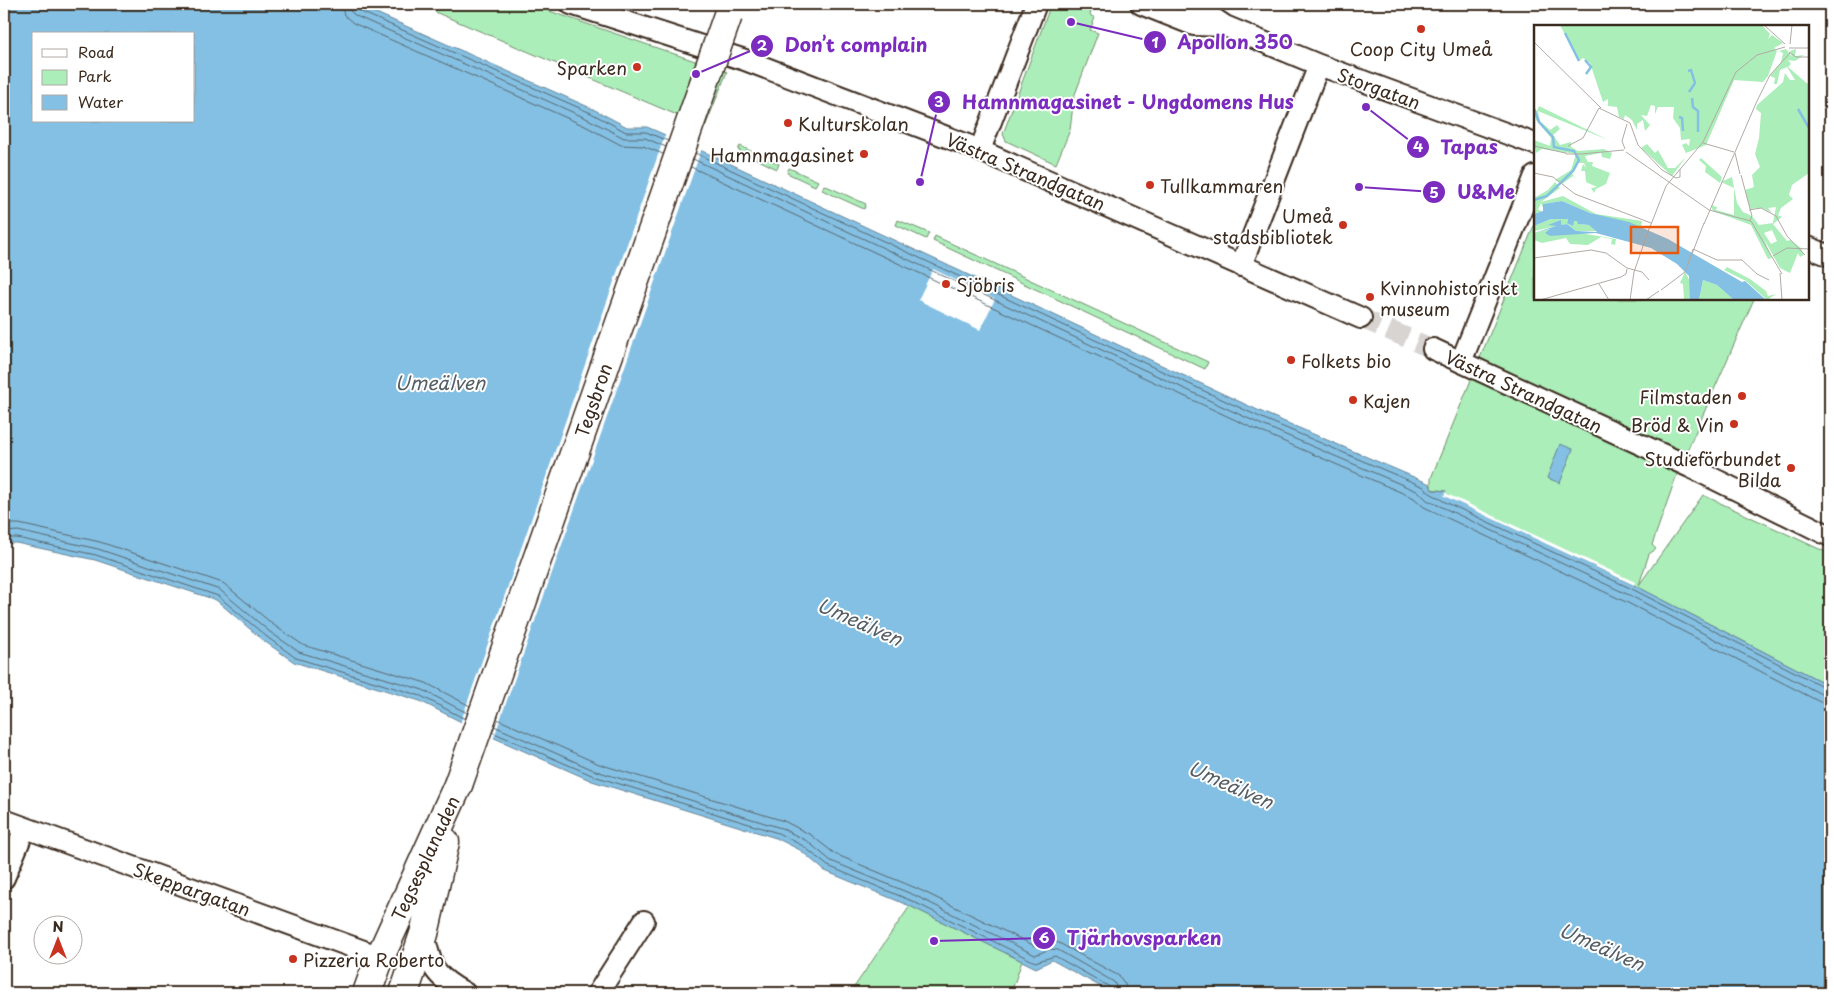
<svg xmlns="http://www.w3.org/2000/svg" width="1834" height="997" font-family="'Playpen Sans',sans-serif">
<rect width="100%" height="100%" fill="#fff"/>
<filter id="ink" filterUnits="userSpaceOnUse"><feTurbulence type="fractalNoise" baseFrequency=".02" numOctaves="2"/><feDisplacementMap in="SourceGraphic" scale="10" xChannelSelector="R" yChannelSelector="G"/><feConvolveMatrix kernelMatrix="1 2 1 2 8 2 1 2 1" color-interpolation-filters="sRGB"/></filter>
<g filter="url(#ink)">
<path fill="#abeeb9" stroke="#738c6c" d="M438 4H529L727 72 705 127 435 12Z
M1051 4H1078L1092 9 1090 15 1095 18 1090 30 1098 33 1074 97 1070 130 1056 164 1006 141 1003 134Z
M740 146 779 164 777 169 738 150Z
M789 168 818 181 815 186 787 173Z
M824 185 866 204 864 209 822 190Z
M898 220 929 233 926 239 896 225Z
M1535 223V299H1754L1677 474 1652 545 1656 549 1649 554 1639 585 1703 495 1830 554V686L1634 585 1444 496 1446 491 1431 489V478Z
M935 236 1208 362 1205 369 933 241Z
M910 906 1022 961 1011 993H850Z"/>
<path fill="#84c0e3" stroke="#678494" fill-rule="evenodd" d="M4 4H356L593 109 627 127H647L718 158 1264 413 1430 484 1432 490 1446 491 1445 496 1634 585 1830 686V993H1112L1052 960 1036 968 910 906 825 871 800 850 776 838 592 781 483 733 420 701 294 662 264 641 216 600 95 560 16 543H4ZM34 34H194V121H34Z
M1560 444 1573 449 1560 483 1547 478Z"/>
<path fill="#fff" d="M666 132 702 148 493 740 460 724Z
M933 269 995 299 980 330 918 300Z
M1446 491 1447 494 1635 582 1634 585 1444 496Z"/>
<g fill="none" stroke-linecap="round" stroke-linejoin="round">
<path stroke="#58666d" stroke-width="1" d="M341 4 344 15 353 23 585 126 621 145 643 146 663 154
M349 4 350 11 356 16 588 119 624 138H645L666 147
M355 4 359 11 591 113 626 132H646L668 141
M695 153 1262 418 1424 487C1429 495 1437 495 1443 501L1632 589 1830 690
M693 159 1260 424 1419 492 1427 500 1629 595 1823 695 1830 696
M691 167 1257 430 1414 498 1424 507 1626 602 1820 702 1830 704
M4 524H19L100 542 223 583 275 626 303 645 426 683 470 706
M4 532 18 531 98 549 220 590 270 632 299 652 423 690 467 713
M4 538H17L96 555 218 596 267 637 296 658 421 696 465 719
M497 719 599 764 784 821 811 835 835 854 918 889 1035 946 1050 941 1059 943 1119 976 1125 984 1127 993
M494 726 596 771 781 828 807 841 831 861 914 895 1035 955 1050 949 1058 950 1114 982 1119 993
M492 732 594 776 778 833 803 846 828 866 912 901 1035 962 1055 956 1110 987 1113 993"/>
<path stroke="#d8d4d2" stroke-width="20" stroke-dasharray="20 10" stroke-linecap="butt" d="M1361 318 1433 349"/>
<g stroke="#3b2a1e" stroke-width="24">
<path id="street" d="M571 4 745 60 965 144 1361 318
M1141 4 1194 25 1225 26
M1192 4 1225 26 1319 65 1535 144
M980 150 1036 4
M1808 247 1830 256
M1241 266 1319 65
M1433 349 1690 467 1830 536
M1461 362 1535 176
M4 820 380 957
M4 878 25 828
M424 934C431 968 434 976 465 993
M598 993 644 921"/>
</g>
<g stroke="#3b2a1e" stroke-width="31">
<path id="secondary" d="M367 993 380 957 458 785
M404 993 424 934 445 842"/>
</g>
<use href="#street" stroke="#fff" stroke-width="20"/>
<use href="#secondary" stroke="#fff" stroke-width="28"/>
<g stroke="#3b2a1e" stroke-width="31" stroke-linecap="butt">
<path id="secondary-bridge" d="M458 785 728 15"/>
</g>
<use href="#secondary-bridge" stroke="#fff" stroke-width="28"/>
</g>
</g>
<g fill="#c8321e" stroke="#fff" stroke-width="2">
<circle cx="1421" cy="29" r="5"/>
<circle cx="637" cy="67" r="5"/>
<circle cx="788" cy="123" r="5"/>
<circle cx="864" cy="154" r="5"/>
<circle cx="1150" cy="185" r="5"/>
<circle cx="1343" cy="225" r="5"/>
<circle cx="946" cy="284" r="5"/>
<circle cx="1370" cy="297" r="5"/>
<circle cx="1291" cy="360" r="5"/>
<circle cx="1742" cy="396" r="5"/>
<circle cx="1353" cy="400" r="5"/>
<circle cx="1734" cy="424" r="5"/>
<circle cx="1791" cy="468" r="5"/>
<circle cx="293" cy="959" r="5"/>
</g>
<g text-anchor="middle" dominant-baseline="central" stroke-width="4" stroke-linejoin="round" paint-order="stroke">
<g font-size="18" fill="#3b2a1e" stroke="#fff" text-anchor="start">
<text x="1421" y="48" text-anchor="middle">Coop City Umeå</text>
<text x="627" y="67" text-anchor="end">Sparken</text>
<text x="798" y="123">Kulturskolan</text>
<text x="854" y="154" text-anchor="end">Hamnmagasinet</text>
<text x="1160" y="185">Tullkammaren</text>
<text x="1333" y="215" text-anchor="end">Umeå<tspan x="1333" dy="21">stadsbibliotek</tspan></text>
<text x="956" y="284">Sjöbris</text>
<text x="1380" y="287">Kvinnohistoriskt<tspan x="1380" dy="21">museum</tspan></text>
<text x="1301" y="360">Folkets bio</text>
<text x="1732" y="396" text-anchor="end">Filmstaden</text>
<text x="1363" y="400">Kajen</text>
<text x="1724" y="424" text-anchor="end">Bröd &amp; Vin</text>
<text x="1781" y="458" text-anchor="end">Studieförbundet<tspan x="1781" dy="21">Bilda</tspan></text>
<text x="303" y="959">Pizzeria Roberto</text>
</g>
<g font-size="18" fill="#3b2a1e" stroke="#fff">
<text transform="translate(1379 88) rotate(20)">Storgatan</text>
<text transform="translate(1026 171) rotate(23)">Västra Strandgatan</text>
<text transform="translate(1524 391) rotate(25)">Västra Strandgatan</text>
<text transform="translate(593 400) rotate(-71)">Tegsbron</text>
<text transform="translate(425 858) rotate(-65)">Tegsesplanaden</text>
<text transform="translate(192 889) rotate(20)">Skeppargatan</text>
</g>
<g font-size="19" font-style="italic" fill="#555e63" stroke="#fff">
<text x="440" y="382">Umeälven</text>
<text transform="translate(860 621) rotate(24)">Umeälven</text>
<text transform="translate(1231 784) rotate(24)">Umeälven</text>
<text transform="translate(1602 946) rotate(24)">Umeälven</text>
</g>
</g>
<g transform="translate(1534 25)">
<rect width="275" height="275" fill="#fff"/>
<path d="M26 0H228L236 9 234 14 238 10 249 18 240 23 243 26 234 51 229 57 200 55 172 120 152 128 148 120 152 118 155 121 156 114 147 115 146 103 139 93 140 82H124L121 89V81L117 80 113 91 107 90 116 100 111 106 109 95 103 99V105L98 95 91 90 90 94 85 92 83 82 74 81V74L69 77 56 38 49 33 45 36ZM252 24 258 32 256 26 262 24 261 31 270 30 261 36 254 35 257 39 254 42 275 60V148L258 160 255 170 259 174 247 183 244 190 248 192 239 199 253 216 256 215 267 223 270 230 266 232 264 228 256 248 246 243 230 214 238 233 234 234 217 200 179 186 177 180 183 182 182 185 200 190V163L187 157 198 152 203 178 209 187 218 191 225 200 239 198 242 182 234 183 238 188 228 183 216 184 211 165 220 162 218 150 226 142 221 129 225 113 227 88 222 84 223 80 249 57 251 48 256 55H261L253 42 246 45 243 59H240L241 53 236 51 247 37 249 28 245 26ZM238 205 243 216 237 219 230 208ZM5 81 74 115 4 86 6 96 16 105 23 100 26 104 19 110 26 120 37 117V122L44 126 70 124 78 128 76 134 68 132 67 128 51 131 54 137H59L58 141 76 148 72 159 62 164 60 168 57 163 63 162 52 157 51 146H47L49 139 52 143 50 138H44L38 149 43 154 39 151 28 159 21 155 37 145 42 129 8 124 2 128 0 115 16 121 17 113 2 95 0 83 3 86ZM113 119 121 128 124 125 134 143H141L152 132 145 120 152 132 138 151 107 123ZM167 133 188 152 186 158 171 147 172 141 165 135ZM21 157 26 163 7 177 29 171 62 189 108 196 107 202 56 188 28 176 10 179 9 183 7 178 4 185 9 186 0 189V173L14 165ZM17 194H34L33 197 39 201V196H44V199L55 200 63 206H42L33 199 0 206V201ZM17 204 12 208 16 211 40 207 82 214 81 220 77 219 78 214 67 212 54 220 36 219 32 213 8 218 0 215V208ZM193 242 216 254 232 266 234 271 242 269 233 275 212 256 190 245ZM151 247 157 258 156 275H150L149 259 146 258ZM169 255 183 260 200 275H165Z" fill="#abeeb9" fill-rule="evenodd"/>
<path d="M28 176 56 188 95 197 134 214 208 257 211 256 232 275H200L183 260 169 255 165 275H156L155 251 143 239 117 223 62 208 16 211 11 208 16 204 0 208 22 201 14 200 27 195V200L33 199 42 206 63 207 55 200 44 199 43 196H40L39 201 33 198 34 194H17L0 201V189L9 186V179Z" fill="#84c0e3"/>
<path fill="none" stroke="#84c0e3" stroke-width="2.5" d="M31 8 45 36M51 35 57 42 52 49M154 46 157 45 161 58 155 67M158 73 159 82 164 86V107M0 84 5 97 19 112 20 122 40 126 45 135 39 146 13 171 0 175M264 84 275 103M145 92 148 93 149 106"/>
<path fill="none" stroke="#b1aaa5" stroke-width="1" d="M230 0 251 19M0 17 67 83M256 19 258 0M255 23H275M255 27 262 32H275M65 83 96 98 104 120 128 145 142 153 146 152V144M169 118 200 127M0 121 31 128M34 121 49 113 65 83M91 124 88 116 93 99M31 127 32 129H47L90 125M92 127 175 185 217 196 248 249M201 128 206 149M0 148 19 152 41 169 117 198M207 150 218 191 216 195M215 185 227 183 242 191 253 211 271 230M170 199 223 76 236 50 256 28M116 202 132 161 169 117 202 47 223 30 251 22M239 231 253 223 275 224M0 233 57 225 72 228 93 243 108 247 115 255M153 241 159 224 183 235H208L223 249 235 255M246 248 248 275M65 259 75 275M127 265 151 247 170 198M6 275 87 252 92 249 93 244M96 275 100 247 116 201M112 275 125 266"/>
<path fill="#e8590c" fill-opacity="0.15" stroke="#e8590c" stroke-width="2.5" d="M97 202H144V228H97Z"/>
<rect width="275" height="275" fill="none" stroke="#3b2a1e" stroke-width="2.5"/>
</g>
<path fill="none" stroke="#7b2cbf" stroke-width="2" d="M1071 22L1155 42M696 74L762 46M920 182L939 102M1366 107L1418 147M1359 187L1434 192M934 941L1044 938"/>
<g fill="#7b2cbf" stroke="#fff" stroke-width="2">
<circle cx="1071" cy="22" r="5"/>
<circle cx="696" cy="74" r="5"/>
<circle cx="920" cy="182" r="5"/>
<circle cx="1366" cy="107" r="5"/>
<circle cx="1359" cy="187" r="5"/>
<circle cx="934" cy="941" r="5"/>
<circle cx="1155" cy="42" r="12"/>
<circle cx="762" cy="46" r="12"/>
<circle cx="939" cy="102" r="12"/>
<circle cx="1418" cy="147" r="12"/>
<circle cx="1434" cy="192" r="12"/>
<circle cx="1044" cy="938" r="12"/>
</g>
<g font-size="15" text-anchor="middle" font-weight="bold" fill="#fff">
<text x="1155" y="48">1</text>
<text x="762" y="51">2</text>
<text x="939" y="107">3</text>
<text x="1418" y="152">4</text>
<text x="1434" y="198">5</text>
<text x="1044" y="943">6</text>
</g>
<g font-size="19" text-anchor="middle" font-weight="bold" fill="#7b2cbf" stroke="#fff" stroke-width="4" stroke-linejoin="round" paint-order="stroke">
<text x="1235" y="49">Apollon 350</text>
<text x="856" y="52">Don’t complain</text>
<text x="1128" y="109">Hamnmagasinet - Ungdomens Hus</text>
<text x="1469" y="154">Tapas</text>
<text x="1486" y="199">U&amp;Me</text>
<text x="1144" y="945">Tjärhovsparken</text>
</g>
<rect width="1834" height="997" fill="none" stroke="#fff" stroke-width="20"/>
<rect x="10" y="10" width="1814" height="977" fill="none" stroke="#3b2a1e" stroke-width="2" filter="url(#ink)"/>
<rect x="32" y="32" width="162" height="90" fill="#ffffff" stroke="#b1aaa5"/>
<rect x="42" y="49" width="25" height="8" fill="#ffffff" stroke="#b1aaa5"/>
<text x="78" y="58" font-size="15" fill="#3b2a1e">Road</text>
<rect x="42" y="70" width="25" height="15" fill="#abeeb9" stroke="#b1aaa5"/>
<text x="78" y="82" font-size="15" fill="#3b2a1e">Park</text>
<rect x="42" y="95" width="25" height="15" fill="#84c0e3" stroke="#b1aaa5"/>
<text x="78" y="108" font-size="15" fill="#3b2a1e">Water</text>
<g transform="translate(58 940)"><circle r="24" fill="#ffffff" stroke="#b1aaa5"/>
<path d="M0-4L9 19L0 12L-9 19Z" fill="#c8321e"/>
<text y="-8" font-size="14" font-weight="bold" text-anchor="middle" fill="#3b2a1e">N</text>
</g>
</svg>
